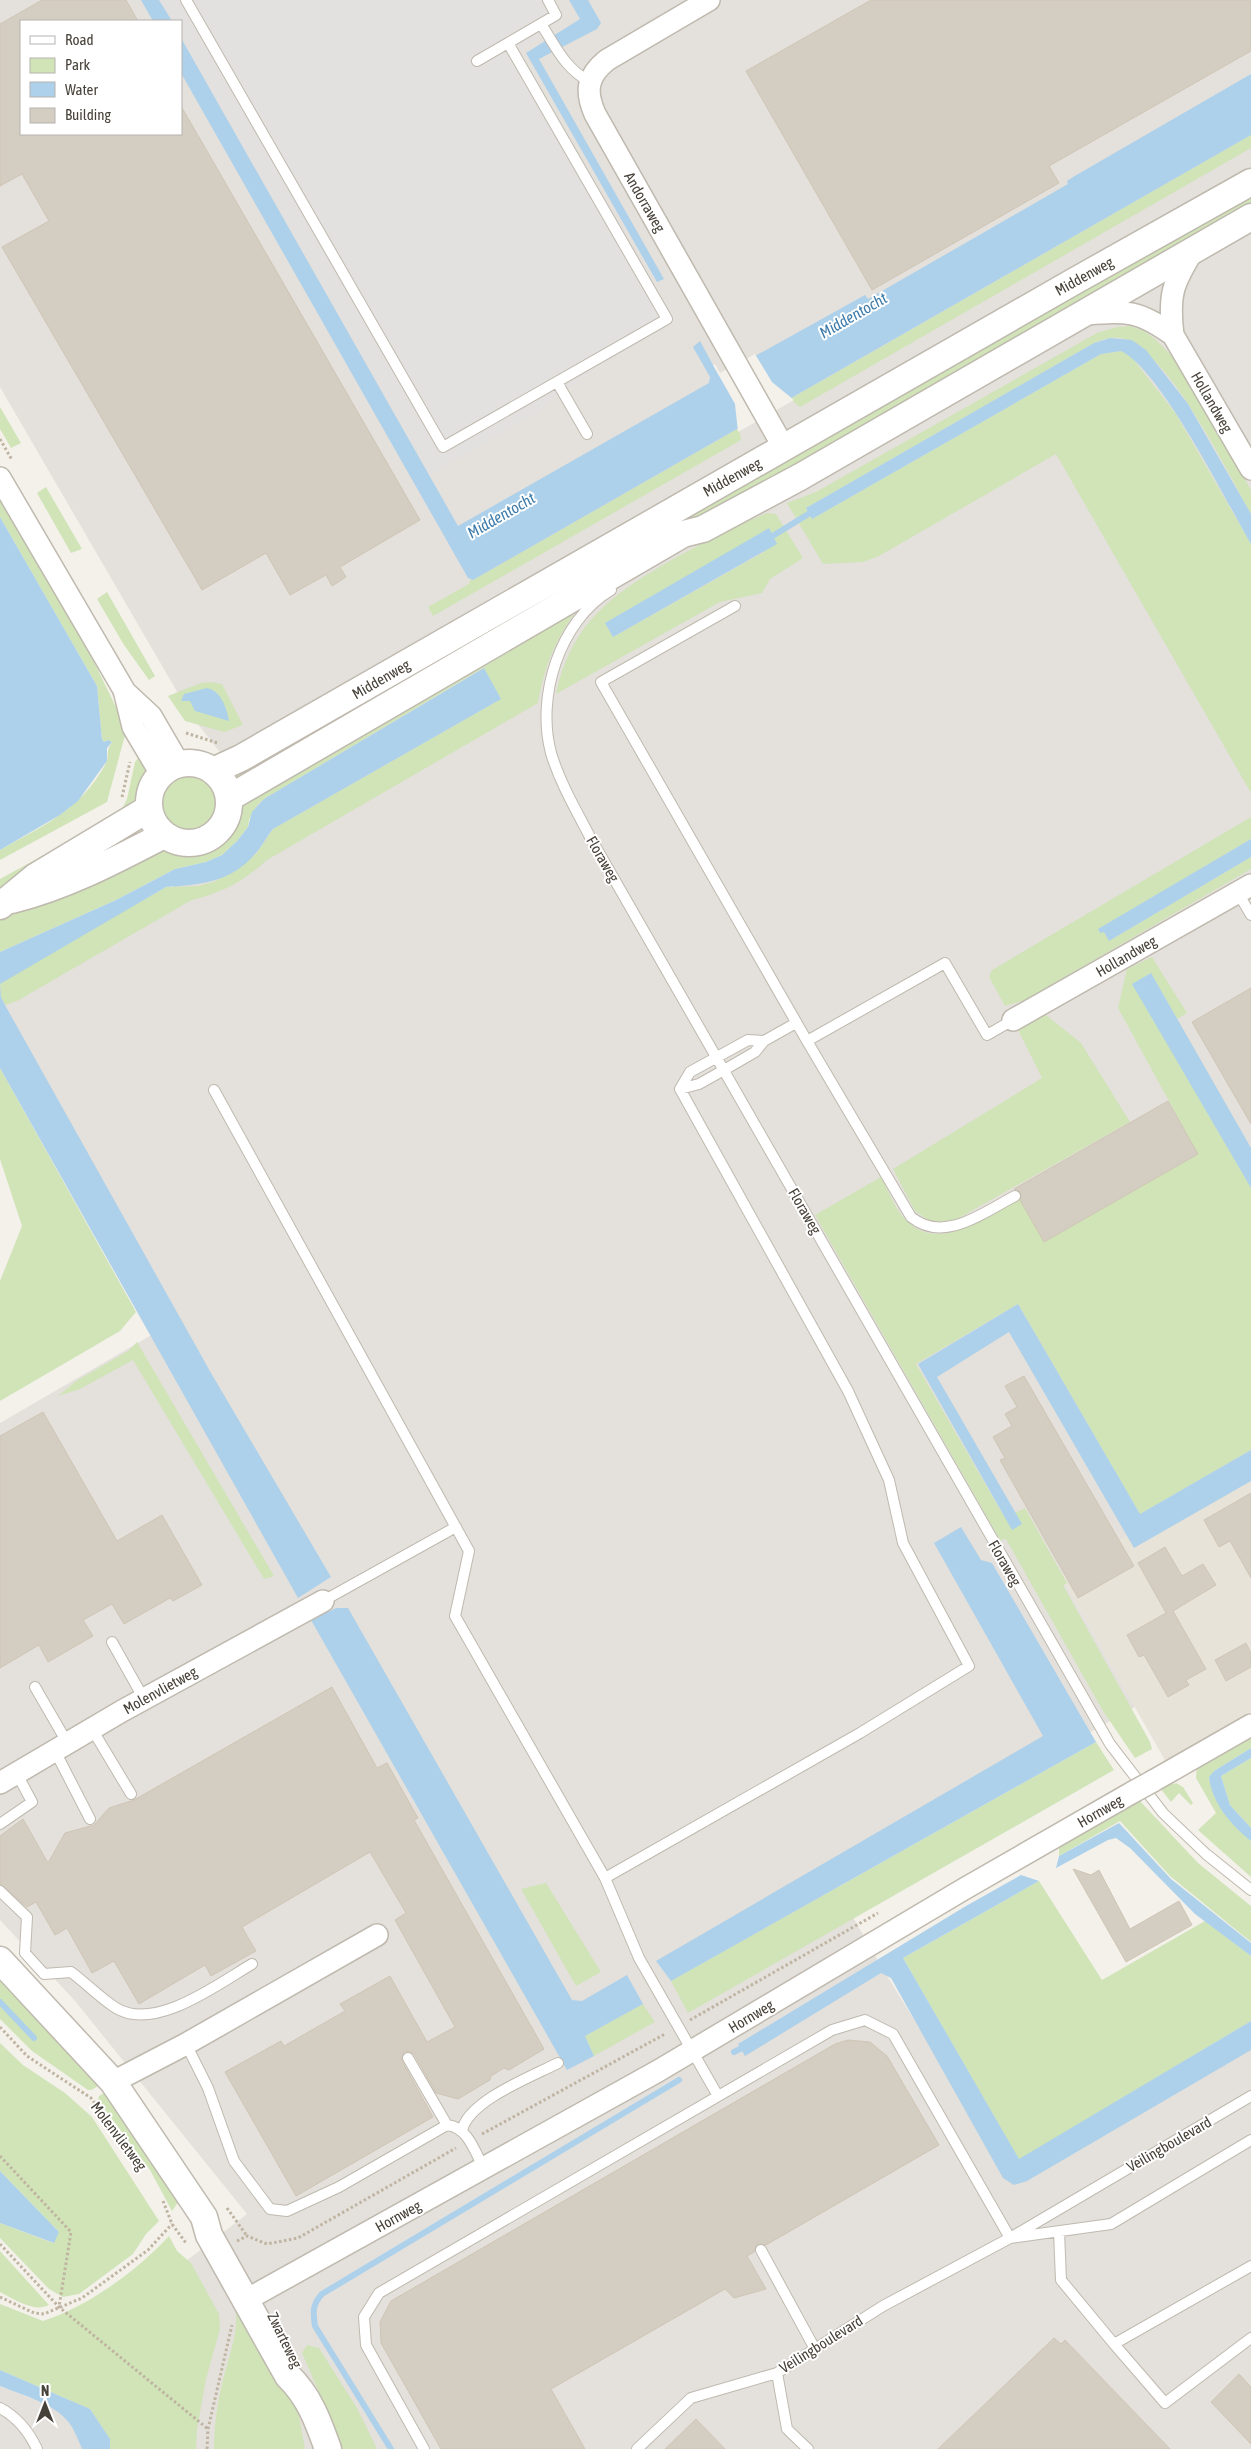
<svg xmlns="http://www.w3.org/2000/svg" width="1251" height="2449" font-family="'Asap Condensed',sans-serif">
<rect width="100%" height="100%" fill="#f4f1eb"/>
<path fill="#e7e3d9" d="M1251 1465V1712L1166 1762 1060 1575Z"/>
<path fill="#e4e0dc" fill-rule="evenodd" d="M0 0H1251V1465L1060 1575 1135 1707 831 1879 881 1966 1016 2185 1251 2048V2449H0V2386L64 2411 172 2272 247 2214 75 2001 0 1920V1423L167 1326 0 1032V967L215 867 261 814 222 755 190 714 0 387ZM21 21H181V134H21Z"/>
<path fill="#d0e4b8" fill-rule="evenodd" d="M1251 135V148L800 407 790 399Z
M1251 188V203L539 611 237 781 232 773Z
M1130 326 1144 331 1156 340 1176 360 1251 490V514C1228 473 1166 345 1120 338 1111 336 1102 340 1094 343L806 508 812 519 1101 354 1121 351 1130 355 1176 414 1251 544V793L1056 454 879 556 863 562 823 564 787 503 816 492 1097 333 1117 327Z
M0 407 21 443 11 448 0 429Z
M739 428 741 440 433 616 428 607 469 584 470 580H473Z
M46 487 82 549 71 553 37 493Z
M0 498 94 662 128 732 125 735 107 802 0 860V850C44 825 81 810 106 763 110 755 105 752 112 742L108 740 104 742 102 739 97 686 0 517Z
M767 513 776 514 803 558 770 579 762 593 720 602 556 694C570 625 611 595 668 562 700 544 732 528 767 513ZM752 539 764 552 613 637 605 623Z
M107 592 155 676 149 680 124 645 97 599Z
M576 611C555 640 544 668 538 703L267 860C240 884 225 891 190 901L17 1001 5 1005 1 997 0 983 3 980 166 887 198 886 216 881 256 854 273 829 501 699 483 668 264 799 258 804 249 820 248 827 237 841 222 855 206 862 175 869 116 900 0 952V920L161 848C187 856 216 857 232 830 238 820 241 808 247 798Z
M211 682 222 684 243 725 224 732 185 721 168 696 201 683Z
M139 757 145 766V772L135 802 0 891V879L104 822 122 809 127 799 135 762Z
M163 803a26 26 0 1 1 52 0a26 26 0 1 1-52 0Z
M1251 817V839L1099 929 1104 932 1109 941 1251 857V869L1025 1000 1005 1006 989 977 992 970Z
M1152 957 1187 1013 1177 1019 1151 973 1133 984 1251 1188V1450L1140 1514 1018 1304 916 1364 1002 1513 1018 1520 1015 1513 1025 1508 1067 1583 1063 1585 1150 1742 1152 1749 1135 1758 1103 1711 1006 1539 1000 1540 815 1215 881 1177C888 1190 894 1206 903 1217 936 1257 987 1216 1019 1198L1044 1241 1198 1154 1118 1008 1127 969Z
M1046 1015 1081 1043 1130 1122 950 1223 928 1220 915 1211 893 1169 1042 1078 1017 1028Z
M0 1068 136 1312 120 1331 0 1401V1281L22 1226 0 1159Z
M137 1342 274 1576 264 1579 133 1360 80 1389 58 1396 76 1381 128 1351Z
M1251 1735V1748L1214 1771 1209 1779 1223 1812 1251 1841V1877L1198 1830 1216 1813 1196 1778 1197 1766Z
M1096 1742 1114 1770 688 2013 671 1981Z
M1251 1758V1828L1230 1805 1221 1776Z
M1169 1782 1174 1784 1176 1783 1183 1787 1193 1803 1191 1805 1179 1793 1171 1802 1160 1788Z
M1139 1800 1198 1863 1251 1906V1942L1170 1876 1120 1821 1059 1856V1846Z
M1039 1881 1102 1980 1205 1921 1251 1956V2021L1019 2160 903 1958Z
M546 1883 601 1972 576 1986 521 1889Z
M0 1982H7L100 2085 91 2090H88L32 2051 0 2019Z
M643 2004 655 2022 594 2056 585 2036Z
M0 2043 23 2065 65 2093 92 2117 159 2221 146 2234 133 2254 79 2294 63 2297 49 2289 0 2238V2223L53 2243 59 2232 0 2171Z
M106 2092 179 2201 172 2211 150 2170 98 2100 99 2096Z
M169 2236 177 2251 191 2263 219 2314 220 2329 206 2379 197 2429 196 2449H110V2439L90 2409 0 2370V2304L43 2321C87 2307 137 2271 169 2236Z
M0 2251 49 2305C34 2313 14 2299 0 2292Z
M235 2305 281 2374 298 2411 305 2449H214C214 2426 217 2403 223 2380 229 2354 240 2331 235 2305Z
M307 2345 319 2348 357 2408 377 2449H340L327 2411 302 2353Z"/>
<path fill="#e3e1df" d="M160 0H550L562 20 518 53 672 324 589 372 539 411 430 475 181 38V21H172Z"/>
<path fill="#add1ea" d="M141 0H159L172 21H153Z
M569 0H588L601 23 597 29 539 59 664 279 657 282 526 53 580 19Z
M181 38 458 526 709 383 710 377 693 347 700 341 719 376 865 295 868 299 1068 184 1067 181 1073 177 1251 74V135L473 580 468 578 181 73Z
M1110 338 1132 340 1146 350 1188 404 1251 514V544C1226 501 1161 370 1121 351L1101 354 812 519 806 508 1094 343Z
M0 517 97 686 102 739 104 742 108 740 112 742 107 748V761L78 801 60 815 0 850Z
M769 528 777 544 613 637 605 623Z
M484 668 501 699 273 829C266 837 262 847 255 854 231 882 201 885 166 887L0 984 1 997 5 1005 211 1373 331 1577 298 1598 0 1068V952L116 900 175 869 206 862 222 855 237 841 248 827 252 812 264 799Z
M207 688C221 691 227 708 229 721L195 711 190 701H181L184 694Z
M1251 839V857L1109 941 1104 932 1100 933 1098 929Z
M1151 973 1251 1148V1188L1132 984Z
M1018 1304 1140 1514 1251 1450V1481L1134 1548 1009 1332 937 1377 1022 1524 1012 1530 918 1364Z
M961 1527 981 1560 992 1563 1096 1742 671 1981 656 1961 1043 1736 934 1543Z
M336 1608H348L572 2000 582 2001 627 1975 643 2004 585 2036 594 2056 567 2070 311 1620Z
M1251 1748V1758L1221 1776 1230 1805 1251 1828V1841C1231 1825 1212 1803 1209 1777L1214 1771Z
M1119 1823 1171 1879 1251 1943V1956L1195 1914 1130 1848 1116 1838 1108 1840 1056 1868 1059 1856Z
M1021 1875 1039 1881 903 1958 1019 2159 1251 2021V2050L1027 2181 1014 2185 1003 2178 891 1978 881 1973 745 2056 738 2044 966 1906Z
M0 2171 59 2232 54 2243 0 2223Z
M0 2370 90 2409 110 2439V2449H82C79 2442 76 2434 72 2427 58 2404 24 2396 0 2386Z"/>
<path fill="#f4f1eb" d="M755 354 772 382 794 400 738 432 735 404 713 365 715 364 720 373Z"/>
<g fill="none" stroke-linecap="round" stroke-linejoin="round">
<path stroke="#add1ea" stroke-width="6" d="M766 540 815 510
M0 2002 34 2038
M734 2052 746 2046
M391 2449 315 2326C313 2312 312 2305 322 2294L679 2080"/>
</g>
<path fill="#d4cdc1" stroke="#cfc5b5" d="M42 0H126L138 21H21V134H181V106L420 520 340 567 346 577 332 586 326 575 290 595 266 553 202 590 2 247 49 221 22 174 0 186V24Z
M871 0H1251V51L1049 166 1059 183 872 290 746 71Z
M1251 988V1124L1192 1022Z
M1168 1101 1198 1154 1044 1242 1020 1200 1021 1192 1014 1189Z
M1024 1376 1134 1566 1078 1598 1000 1460 1005 1458 993 1437 1012 1426 1005 1414 1017 1407 1005 1386Z
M43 1412 117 1541 162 1515 202 1585 173 1601 170 1598 124 1624 112 1604 83 1620 93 1636 48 1662 39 1645 0 1668V1436Z
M1251 1493V1578L1230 1541 1219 1547 1204 1520Z
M1165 1547 1182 1576 1203 1564 1216 1585 1173 1611 1206 1669 1186 1680 1189 1685 1168 1697 1144 1655 1139 1657 1127 1635 1166 1613 1138 1563Z
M1246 1643 1251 1653V1667L1226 1681 1215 1660Z
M332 1687 377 1768 387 1763 418 1818 414 1820 544 2049 509 2070 504 2068 491 2076 490 2080 458 2099 436 2093 414 2054 408 2051 404 2052 401 2058 402 2061 433 2117 296 2196 225 2072 281 2041 284 2046 345 2011 340 2004 390 1976 427 2042 455 2027 395 1920 406 1913 370 1852 242 1927 256 1951 211 1976 205 1965 139 2004 114 1961 92 1973 67 1928 55 1935 36 1902 27 1907 0 1884V1836L23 1819 48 1863 65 1833 94 1825 109 1808 134 1800Z
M1073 1869 1091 1875 1099 1870 1130 1929 1179 1901 1192 1925 1126 1962Z
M848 2040 870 2042 887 2056 939 2145 766 2245 757 2244 754 2252 747 2256 766 2289 734 2298 725 2289 551 2389 585 2449H441L381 2343 380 2322 391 2301 835 2044Z
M1054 2338 1061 2344 1065 2340 1170 2449H938Z
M1239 2374 1251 2387V2444L1211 2402Z
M696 2419 725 2449H665Z"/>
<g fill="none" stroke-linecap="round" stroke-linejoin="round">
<g stroke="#bfb9ae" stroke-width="12">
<path id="service" d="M186 0 443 447 667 319 508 43 556 15 548 0
M541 24C555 45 565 69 589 81
M477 61 508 43
M557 382 587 434
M611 590C559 621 536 697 551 753 560 783 576 810 590 837L1110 1744 1163 1813 1206 1854 1251 1890
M735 606 601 682 807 1041 945 963 987 1035 1013 1020
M1238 893 1251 915
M807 1041 911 1217C944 1244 984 1212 1015 1196
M680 1089 699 1084 724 1070 755 1052 764 1041 796 1023
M680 1089 690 1072 748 1040 764 1041
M214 1090 469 1551 455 1616 605 1878 860 1733 969 1666 903 1543 889 1480 848 1391 680 1089
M323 1601 456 1527
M112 1642 144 1699
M35 1687 68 1744
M92 1729 131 1794
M55 1751 90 1819
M0 1824 32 1802 17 1774
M605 1878 639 1958 718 2096
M0 1891 27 1917 25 1953 44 1974 71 1972C86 1983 100 1998 116 2008 155 2032 218 1984 252 1964
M186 2044 208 2088 234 2161 270 2209 287 2211 339 2187 447 2125C468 2127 475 2152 484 2169
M408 2058 447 2125
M462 2131C467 2101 533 2076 558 2063
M1059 2232 1061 2280 1114 2344 1251 2266
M761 2250 815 2349
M1114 2344 1165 2403 1251 2338
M777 2373 787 2429 808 2449
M0 2408C17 2417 29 2432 37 2449
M424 2449 366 2345 364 2317 379 2293 832 2030 865 2020 893 2034 1010 2238 1251 2096
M637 2449 691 2398 777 2373 883 2306 1010 2238 1111 2224 1251 2140"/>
</g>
<g stroke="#bfb9ae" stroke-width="24">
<path id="minor" d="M709 0 607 60C587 76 585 91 595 114L784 448
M1194 249C1173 283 1168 294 1173 335L1251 469
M1086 314C1127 311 1138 310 1173 335
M0 478 124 690 133 727 161 774
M124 691 151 716 179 764
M1013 1020 1251 885
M1153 1781 1251 1725
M0 1783 122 1711 323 1601
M113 2082 186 2044 377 1935
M246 2300 658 2071 964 1889 1133 1792"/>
</g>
<g stroke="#bfb9ae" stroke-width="29">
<path id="tertiary" d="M149 803a40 40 0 1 1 80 0a40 40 0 1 1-80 0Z
M213 771 241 758 1073 282 1251 182
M229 798 683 534 703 529 800 477 1251 217
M12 900C67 886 114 861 164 835
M0 906 35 877 148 809
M0 1960 113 2082 204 2217 209 2235 288 2376C309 2396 318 2421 328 2449"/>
</g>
<path stroke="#bfb4a1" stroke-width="3" stroke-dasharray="2.5 2.5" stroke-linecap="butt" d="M0 439 12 460
M186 733 218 743
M122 797 130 762
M690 2020 878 1913
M0 2027 27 2056 91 2098 114 2129
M482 2134 665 2034
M0 2156 71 2232 59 2307
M163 2201 172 2224 186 2243
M227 2208 247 2236
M237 2241 247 2236 267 2244 298 2238 456 2148
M0 2244 59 2307 208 2429
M0 2297 34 2313 44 2314 82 2298 148 2250 172 2224
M207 2449 208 2429 232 2325"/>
<use href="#service" stroke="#fff" stroke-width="10"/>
<use href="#minor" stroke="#fff" stroke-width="21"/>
<use href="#tertiary" stroke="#fff" stroke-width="26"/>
<g stroke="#bfb9ae" stroke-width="24" stroke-linecap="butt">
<path id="minor-bridge" d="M1133 1792 1153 1781"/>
</g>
<use href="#minor-bridge" stroke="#fff" stroke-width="21"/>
</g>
<g text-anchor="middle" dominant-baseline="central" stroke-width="4" stroke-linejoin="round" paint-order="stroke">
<g font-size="15" fill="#474239" stroke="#fff">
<text transform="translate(645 202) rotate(60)">Andorraweg</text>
<text transform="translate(1084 276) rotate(-29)">Middenweg</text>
<text transform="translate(1212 402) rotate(60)">Hollandweg</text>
<text transform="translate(732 477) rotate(-29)">Middenweg</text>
<text transform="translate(381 679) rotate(-30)">Middenweg</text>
<text transform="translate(603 859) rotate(60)">Floraweg</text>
<text transform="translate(1126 956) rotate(-30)">Hollandweg</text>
<text transform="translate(805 1211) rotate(60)">Floraweg</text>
<text transform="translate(1005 1563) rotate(60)">Floraweg</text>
<text transform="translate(160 1690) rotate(-29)">Molenvlietweg</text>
<text transform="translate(1100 1811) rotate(-30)">Hornweg</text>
<text transform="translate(751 2016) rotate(-31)">Hornweg</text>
<text transform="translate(119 2136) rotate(53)">Molenvlietweg</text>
<text transform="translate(1169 2144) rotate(-30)">Veilingboulevard</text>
<text transform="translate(398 2216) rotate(-29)">Hornweg</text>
<text transform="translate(285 2340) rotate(64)">Zwarteweg</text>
<text transform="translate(821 2344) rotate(-32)">Veilingboulevard</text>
</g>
<g font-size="16" font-style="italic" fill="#3c7baa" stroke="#fff">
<text transform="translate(853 315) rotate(-30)">Middentocht</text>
<text transform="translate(501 515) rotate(-30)">Middentocht</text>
</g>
</g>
<rect x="20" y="20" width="162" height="115" fill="#ffffff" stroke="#b5b3b0"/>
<rect x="30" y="36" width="25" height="8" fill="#ffffff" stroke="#b5b3b0"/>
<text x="65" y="45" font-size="15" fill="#474239">Road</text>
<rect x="30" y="58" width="25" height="15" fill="#d0e4b8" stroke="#b5b3b0"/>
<text x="65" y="70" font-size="15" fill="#474239">Park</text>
<rect x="30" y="82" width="25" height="15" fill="#add1ea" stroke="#b5b3b0"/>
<text x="65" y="95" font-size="15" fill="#474239">Water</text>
<rect x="30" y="108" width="25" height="15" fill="#d4cdc1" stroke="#b5b3b0"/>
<text x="65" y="120" font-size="15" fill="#474239">Building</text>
<g transform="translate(45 2404)" stroke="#ffffff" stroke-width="4" paint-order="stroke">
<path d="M0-4L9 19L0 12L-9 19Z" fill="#474239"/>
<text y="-8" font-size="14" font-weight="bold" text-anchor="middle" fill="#474239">N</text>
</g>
</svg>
